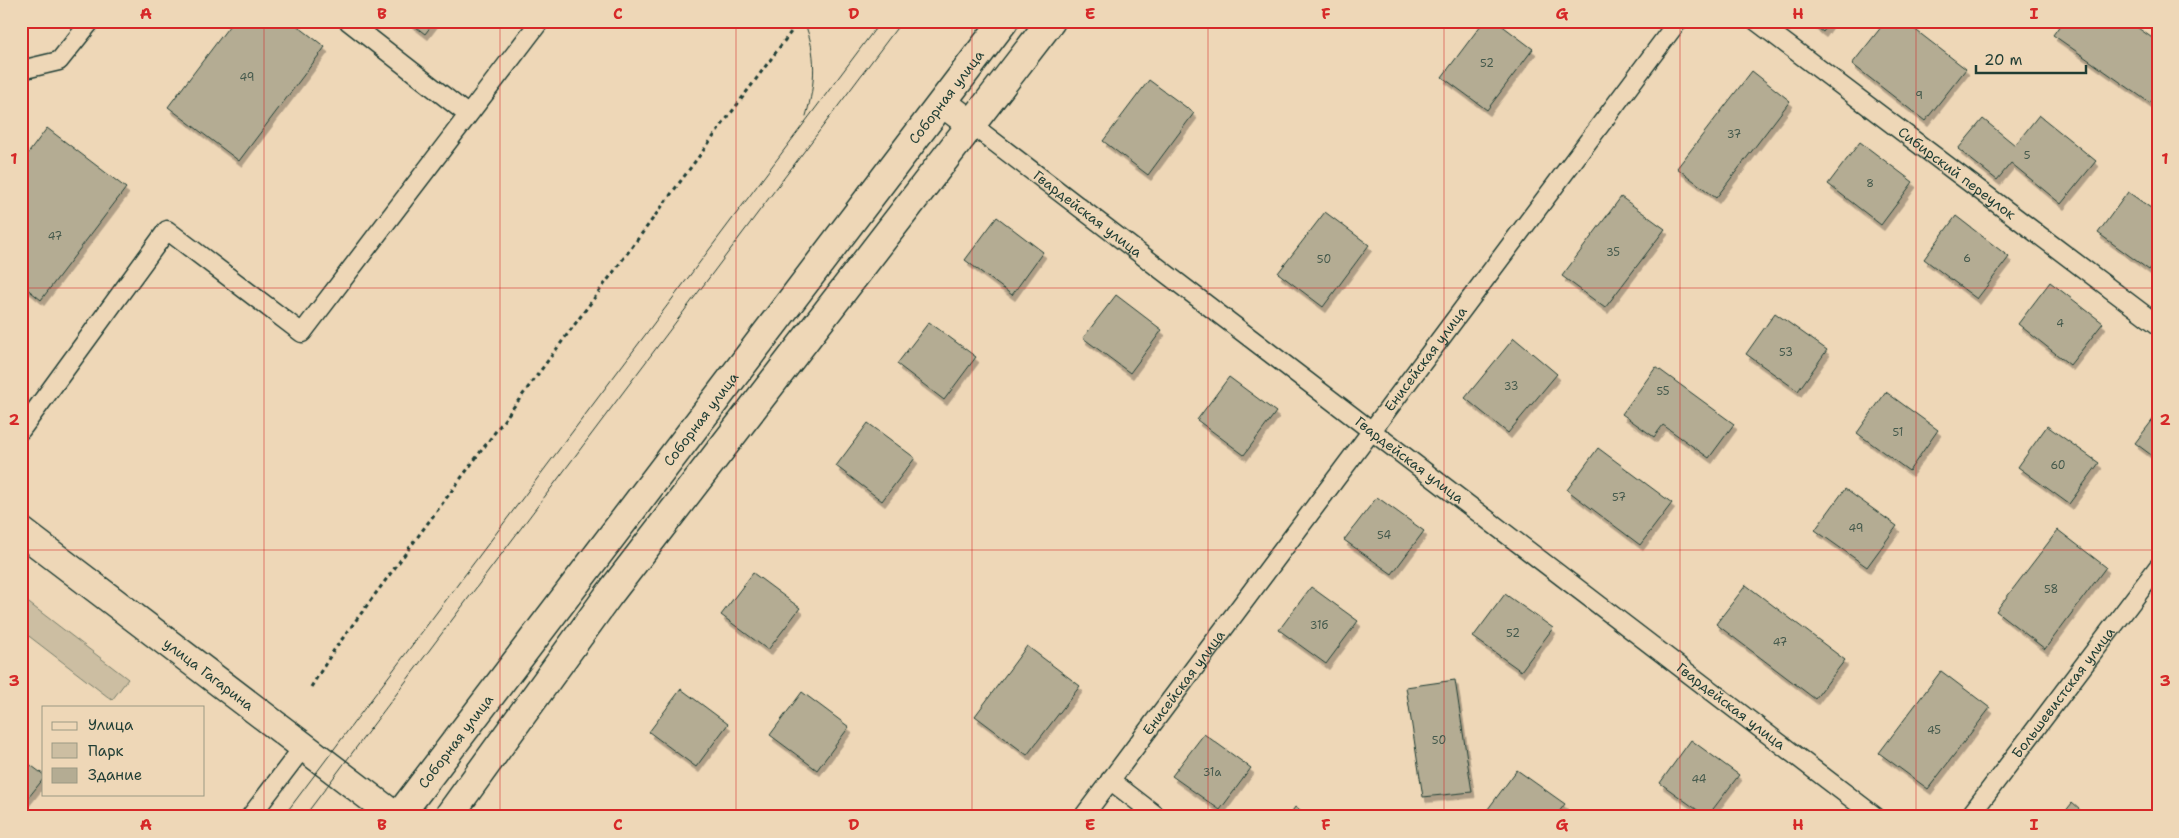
<svg xmlns="http://www.w3.org/2000/svg" width="2179" height="838" font-family="'Shantell Sans',sans-serif">
<defs>
<filter id="shadow"><feDropShadow dx="3" dy="5.5" stdDeviation="0" flood-color="#0004"/></filter>
</defs>
<rect width="100%" height="100%" fill="#eed7b7"/>
<filter id="ink" filterUnits="userSpaceOnUse"><feTurbulence type="fractalNoise" baseFrequency=".02" numOctaves="2"/><feDisplacementMap in="SourceGraphic" scale="10" xChannelSelector="R" yChannelSelector="G"/><feConvolveMatrix kernelMatrix="1 2 1 2 8 2 1 2 1" color-interpolation-filters="sRGB"/></filter>
<g filter="url(#ink)">
<path fill="#ccbea2" stroke="#767e6b" d="M21 597 128 679 112 700 21 630Z"/>
<path fill="#b4ac93" stroke="#1f3d34" filter="url(#shadow)" d="M233 21H291L325 47 239 161 168 107Z
M408 21H435L425 34Z
M1484 21H1496L1533 49 1487 110 1442 77Z
M1809 21H1831L1823 32Z
M1886 21H1904L1966 69 1925 121 1852 64Z
M2063 21H2128L2158 42V92L2150 103 2053 35Z
M1752 71 1790 101 1716 198 1677 168Z
M1149 80 1194 113 1148 175 1103 141Z
M2039 115 2096 161 2061 204 2011 163 1997 180 1958 149 1983 119 2015 145Z
M47 128 126 188 41 300 21 284V163Z
M1860 142 1913 182 1881 225 1828 184Z
M2128 192 2158 213V259L2149 270 2098 233Z
M1621 197 1665 229 1605 308 1562 276Z
M1325 212 1369 245 1323 307 1278 273Z
M1956 216 2009 257 1977 299 1924 259Z
M997 217 1043 252 1012 295 965 260Z
M2050 282 2103 323 2070 365 2018 324Z
M1116 295 1162 330 1130 373 1083 338Z
M1775 313 1827 350 1798 391 1746 354Z
M929 322 976 357 944 400 897 364Z
M1514 338 1557 374 1508 433 1465 398Z
M1656 367 1734 424 1709 458 1663 425 1654 437 1622 414Z
M1229 377 1276 412 1244 455 1197 420Z
M1886 392 1938 430 1909 471 1857 433Z
M2158 413V460L2135 443Z
M868 423 915 458 882 501 836 466Z
M2047 426 2099 463 2069 504 2018 467Z
M1598 448 1672 503 1640 545 1567 490Z
M1845 489 1897 526 1867 567 1815 530Z
M1377 497 1424 531 1392 574 1344 540Z
M2058 530 2106 567 2045 649 1996 611Z
M753 573 800 608 768 650 721 615Z
M1746 585 1845 660 1815 699 1716 624Z
M1311 587 1358 621 1326 664 1279 630Z
M1505 594 1553 628 1521 671 1473 637Z
M1027 646 1080 686 1027 755 975 716Z
M1941 671 1990 708 1928 789 1879 753Z
M1455 680 1472 792 1423 797 1406 687Z
M681 689 728 724 696 767 649 732Z
M802 692 849 727 817 770 770 735Z
M1204 734 1251 768 1220 810 1172 776Z
M1691 740 1739 775 1707 817 1660 783Z
M21 758 44 775V778L21 807Z
M1517 770 1565 804 1555 817H1490L1485 813Z
M2072 803 2088 817H2061Z
M1295 807 1308 817H1288Z"/>
<g fill="none" stroke-linecap="round" stroke-linejoin="round">
<g stroke="#1f3d34" stroke-width="21">
<g id="service">
<path d="M348 21 467 114"/>
<path id="s1" d="M1756 21 2158 325"/>
<path d="M21 70 59 61 91 21"/>
<path id="s2" d="M972 125 1876 817"/>
<path d="M21 430 167 230 302 333 540 21"/>
<path d="M1110 780 1158 817"/>
<path d="M250 817 304 746"/>
<path id="s3" d="M1083 817 1678 21"/>
<path id="s4" d="M1969 817 2158 567"/>
</g>
</g>
<g stroke="#1f3d34" stroke-width="31">
<path id="minor" d="M943 103 972 125"/>
</g>
<g stroke="#1f3d34" stroke-width="31">
<g id="tertiary">
<path id="s5" d="M21 531 396 817"/>
</g>
</g>
<g stroke="#1f3d34" stroke-width="31">
<g id="secondary">
<path id="s6" d="M398 817 1004 21"/>
<path d="M448 817 608 596 1051 21"/>
</g>
</g>
<path stroke="#1f3d34" stroke-width="3" stroke-dasharray="4 4" stroke-linecap="butt" d="M311 687 334 650 799 21"/>
<use href="#service" stroke="#eed7b7" stroke-width="18"/>
<use href="#minor" stroke="#eed7b7" stroke-width="28"/>
<use href="#tertiary" stroke="#eed7b7" stroke-width="28"/>
<use href="#secondary" stroke="#eed7b7" stroke-width="28"/>
<path stroke="#1f3d34" stroke-width="1" d="M804 21C817 54 816 82 806 116
M283 817 881 21
M304 817 902 21"/>
</g>
</g>
<path fill="none" stroke="#d62828" stroke-width="1" stroke-opacity="0.55" d="M264 21V817M500 21V817M736 21V817M972 21V817M1208 21V817M1444 21V817M1680 21V817M1916 21V817M21 288H2158M21 550H2158"/>
<g text-anchor="middle" dominant-baseline="central" stroke-width="5" stroke-linejoin="round" paint-order="stroke">
<g font-size="11" fill="#44594c">
<text x="1487" y="63">52</text>
<text x="247" y="77">49</text>
<text x="1919" y="95">9</text>
<text x="1734" y="134">37</text>
<text x="2027" y="155">5</text>
<text x="1870" y="183">8</text>
<text x="55" y="236">47</text>
<text x="1613" y="252">35</text>
<text x="1967" y="258">6</text>
<text x="1324" y="259">50</text>
<text x="2060" y="323">4</text>
<text x="1786" y="352">53</text>
<text x="1511" y="386">33</text>
<text x="1663" y="391">55</text>
<text x="1898" y="432">51</text>
<text x="2058" y="465">60</text>
<text x="1619" y="497">57</text>
<text x="1856" y="528">49</text>
<text x="1384" y="535">54</text>
<text x="2051" y="589">58</text>
<text x="1319" y="625">31б</text>
<text x="1513" y="633">52</text>
<text x="1780" y="642">47</text>
<text x="1934" y="730">45</text>
<text x="1439" y="740">50</text>
<text x="1212" y="772">31а</text>
<text x="1699" y="779">44</text>
</g>
<g font-size="14" fill="#1f3d34" stroke="#eed7b7">
<text stroke="none"><textPath href="#s6" startOffset="905">Соборная улица</textPath></text>
<text stroke="none"><textPath href="#s1" startOffset="252">Сибирский переулок</textPath></text>
<text stroke="none"><textPath href="#s2" startOffset="146">Гвардейская улица</textPath></text>
<text stroke="none"><textPath href="#s3" startOffset="572">Енисейская улица</textPath></text>
<text stroke="none"><textPath href="#s6" startOffset="500">Соборная улица</textPath></text>
<text stroke="none"><textPath href="#s2" startOffset="551">Гвардейская улица</textPath></text>
<text stroke="none"><textPath href="#s5" startOffset="236">улица Гагарина</textPath></text>
<text stroke="none"><textPath href="#s3" startOffset="168">Енисейская улица</textPath></text>
<text stroke="none"><textPath href="#s4" startOffset="156">Большевистская улица</textPath></text>
<text stroke="none"><textPath href="#s2" startOffset="956">Гвардейская улица</textPath></text>
<text stroke="none"><textPath href="#s6" startOffset="95">Соборная улица</textPath></text>
</g>
</g>
<rect width="2179" height="838" fill="none" stroke="#eed7b7" stroke-width="55"/>
<rect x="42" y="706" width="162" height="90" fill="#eed7b7" stroke="#9b9983"/>
<rect x="52" y="722" width="25" height="8" fill="#eed7b7" stroke="#9b9983"/>
<text x="88" y="730" font-size="15" fill="#1f3d34">Улица</text>
<rect x="52" y="743" width="25" height="15" fill="#ccbea2" stroke="#9b9983"/>
<text x="88" y="756" font-size="15" fill="#1f3d34">Парк</text>
<rect x="52" y="768" width="25" height="15" fill="#b4ac93" stroke="#9b9983"/>
<text x="88" y="780" font-size="15" fill="#1f3d34">Здание</text>
<path d="M1976 65v8h110v-8" fill="none" stroke="#1f3d34" stroke-width="2.5"/>
<text x="1984" y="65" font-size="15" fill="#1f3d34" stroke="#eed7b7" stroke-width="4" paint-order="stroke">20 m</text>
<rect x="28" y="28" width="2124" height="782" fill="none" stroke="#d62828" stroke-width="2"/>
<g font-size="16" text-anchor="middle" font-weight="bold" fill="#d62828">
<text x="146" y="19">A</text>
<text x="382" y="19">B</text>
<text x="618" y="19">C</text>
<text x="854" y="19">D</text>
<text x="1090" y="19">E</text>
<text x="1326" y="19">F</text>
<text x="1562" y="19">G</text>
<text x="1798" y="19">H</text>
<text x="2034" y="19">I</text>
<text x="14" y="164">1</text>
<text x="2165" y="164">1</text>
<text x="14" y="425">2</text>
<text x="2165" y="425">2</text>
<text x="14" y="686">3</text>
<text x="2165" y="686">3</text>
<text x="146" y="830">A</text>
<text x="382" y="830">B</text>
<text x="618" y="830">C</text>
<text x="854" y="830">D</text>
<text x="1090" y="830">E</text>
<text x="1326" y="830">F</text>
<text x="1562" y="830">G</text>
<text x="1798" y="830">H</text>
<text x="2034" y="830">I</text>
</g>
</svg>
